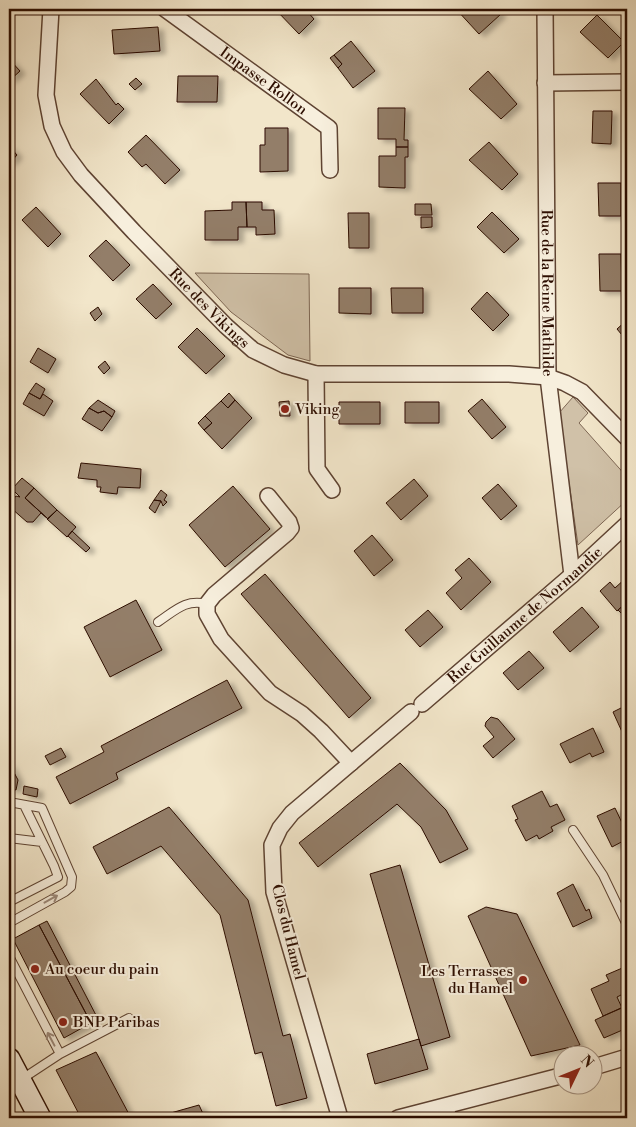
<svg xmlns="http://www.w3.org/2000/svg" width="636" height="1127" font-family="'Libre Bodoni',serif">
<defs>
<filter id="shadow"><feDropShadow dx="5.5" dy="3" stdDeviation="2.5" flood-color="#0004"/></filter>
</defs>
<rect width="100%" height="100%" fill="#f2e6ca"/>
<filter id="stains"><feTurbulence type="fractalNoise" baseFrequency=".004" numOctaves="4"/><feColorMatrix values="0 0 0 0 .2 0 0 0 0 .09 0 0 0 0 .02 0 0 0 .5 -.17"/></filter>
<radialGradient id="worn" r=".72"><stop offset=".6" stop-color="#630" stop-opacity="0"/><stop offset="1" stop-color="#630" stop-opacity=".3"/></radialGradient>
<path fill="#d0c1a8" stroke="#7e6754" d="M195 273 309 274 310 361 288 355 231 312Z
M573 397 588 413 579 423 627 477V500L578 545 559 413Z"/>
<path fill="#937e69" stroke="#2c0d00" filter="url(#shadow)" d="M275 9H305L314 19 299 34Z
M456 9H496L501 14 479 34Z
M597 15 624 42 608 58 580 32Z
M158 27 160 51 114 54 112 30Z
M351 41 375 71 353 88 338 68 342 64 334 55Z
M334 55 342 64 338 68 330 58Z
M9 59 20 71 9 81Z
M488 71 517 104 501 119 469 89Z
M178 76H218L217 102H177Z
M136 78 142 84 135 90 129 84Z
M96 79 116 105 118 103 124 109 109 124 80 94Z
M378 108H405L404 140H408V147H396V139H378Z
M593 111H612L611 144 592 143Z
M265 128H288V171L260 172V145H265Z
M146 135 180 170 165 184 146 164 142 167 128 152Z
M489 142 518 174 502 190 469 160Z
M9 146 17 155 9 164Z
M396 147H408V157H405V188L379 187V156H396Z
M598 183H621V216H599Z
M232 202H246L247 227H238V240H205V211L232 210Z
M246 202H262V210H274L275 234 256 235V227H247Z
M415 204H431L432 215H415Z
M36 207 61 234 48 247 22 220Z
M492 212 519 239 504 253 477 227Z
M348 213H369V248H349Z
M421 217H432V227L421 228Z
M106 240 130 265 113 281 89 256Z
M599 254H621L622 291H600Z
M153 284 172 304 156 319 136 299Z
M339 288H371V314L339 313Z
M391 288H423V313H392Z
M487 292 509 315 493 331 471 309Z
M98 307 102 314 95 321 90 313Z
M627 320V341L617 329Z
M197 328 225 356 206 374 178 347Z
M38 348 56 359 48 373 30 362Z
M105 361 110 368 104 374 98 367Z
M36 383 45 389 40 399 29 393Z
M29 393 40 399 43 394 53 401 44 416 23 404Z
M229 393 235 400 228 408 221 401Z
M482 399 506 427 492 439 468 411Z
M98 400 115 411 112 417 104 411 98 413 89 408Z
M235 400 252 418 222 449 204 430 212 423 205 416 221 401 228 408Z
M289 401 290 416H280L279 402Z
M339 402H380V424H339Z
M405 402H439V423H405Z
M89 408 98 413 104 411 112 417 102 431 82 419Z
M205 416 212 423 204 430 198 423Z
M81 463 141 469 140 488 118 487 117 494 100 492 101 487H97V480L78 478Z
M22 478 34 488 25 498 47 518 41 513 33 522H27L11 508V502L16 496 20 497 12 489Z
M414 479 428 496 401 520 386 503Z
M498 484 517 506 501 520 482 498Z
M233 486 270 529 225 567 189 525Z
M34 488 57 510 48 519 25 498Z
M161 490 167 495 164 500 167 502 163 506 161 501 154 500Z
M154 500 161 501 155 513 149 508Z
M57 510 76 527 67 537 47 519Z
M72 531 90 548 86 552 68 536Z
M372 535 393 560 374 576 354 551Z
M469 558 491 582 461 610 446 593 462 578 455 570Z
M265 574 371 698 349 718 241 594Z
M627 577V602L617 611 600 591 610 582 615 588Z
M136 600 162 650 110 677 84 627Z
M627 602V613L622 614 618 610Z
M582 607 599 627 570 652 553 632Z
M428 610 443 627 420 647 405 630Z
M529 651 544 668 518 690 503 673Z
M227 680 242 708 116 773 118 779 70 804 56 777 104 752 101 746Z
M627 705V732L623 734 613 712Z
M491 717 498 719 515 739 493 758 483 746 494 737 485 726 486 722Z
M593 728 604 752 592 757 590 753 570 763 560 744Z
M61 748 66 757 50 765 45 756Z
M9 763 18 780 16 790 9 788Z
M400 763 446 810 468 849 440 863 421 827 397 804 318 867 299 843Z
M24 786 38 789 37 797 23 794Z
M542 791 550 807 557 804 565 820 551 827 553 831 539 839 537 835 526 841 515 820 518 819 512 806Z
M169 807 248 900 283 1036 290 1034 307 1098 276 1106 262 1052 255 1054 220 915 161 846 107 874 93 847Z
M615 808 624 827 627 825V839L612 847 597 816Z
M400 865 450 1037 421 1046 370 874Z
M573 884 586 911 589 909 592 918 573 927 557 893Z
M486 907 517 914 580 1045 531 1056 468 916Z
M47 921 98 1019 91 1023 39 925Z
M39 925 91 1023 64 1038 13 939Z
M627 966V992L617 997 622 1008 603 1016 591 989 609 981 606 975Z
M625 1006 627 1012V1028L604 1038 595 1020Z
M419 1039 428 1069 375 1084 367 1054Z
M96 1052 131 1118H81L56 1070Z
M199 1105 205 1118H153Z"/>
<g fill="none" stroke-linecap="round" stroke-linejoin="round">
<g stroke="#5e4332" stroke-width="10">
<path id="lane" d="M158 622C176 610 185 599 207 604
M9 802 42 808 72 877 71 887 65 892 9 923
M573 830 603 875 627 925
M9 838 42 842
M9 902 58 877 54 866 24 805
M9 956 60 1054 22 1079
M60 1054 129 1018
M449 1107 453 1118"/>
</g>
<g stroke="#5e4332" stroke-width="18">
<g id="street">
<path id="s1" d="M51 9 46 95 52 126 64 152 81 175 134 232 226 326 253 350 284 365 316 374H509L548 377 565 383 582 392 627 438"/>
<path id="s2" d="M165 9 329 128 330 170"/>
<path id="s3" d="M545 9 548 377 572 575"/>
<path d="M545 83 627 82"/>
<path d="M316 374 317 469 332 490"/>
<path d="M268 496 289 522 291 528 287 533 214 595 207 604V614L221 639 270 693 302 714 321 731 351 763"/>
<path id="s4" d="M422 704 572 575 627 524"/>
<path d="M594 1067 627 1057"/>
<path d="M340 1118 274 892 272 845 280 828 292 813 411 712"/>
<path d="M398 1118 564 1075"/>
</g>
</g>
<g stroke="#2c0d00" stroke-width="24">
<path id="secondary" d="M9 1059 40 1118"/>
</g>
<use href="#lane" stroke="#f7efdd" stroke-width="8"/>
<use href="#street" stroke="#f7efdd" stroke-width="15"/>
<use href="#secondary" stroke="#f7efdd" stroke-width="21"/>
</g>
<defs><path id="oneway-shaft" d="M-6 0H5M1.5-3L5.5 0L1.5 3" fill="none" stroke-width="1.6" stroke-linecap="round" stroke-linejoin="round" transform="scale(1.25)"/></defs>
<g stroke="#9c897a">
<use href="#oneway-shaft" transform="translate(51 899) rotate(-29)"/>
<use href="#oneway-shaft" transform="translate(51 1039) rotate(-118)"/>
</g>
<g fill="#8f2418" stroke="#f7efdd" stroke-width="2">
<circle cx="285" cy="409" r="5"/>
<circle cx="35" cy="969" r="5"/>
<circle cx="523" cy="980" r="5"/>
<circle cx="63" cy="1022" r="5"/>
</g>
<g text-anchor="middle" dominant-baseline="central" stroke-width="4" stroke-linejoin="round" paint-order="stroke">
<g font-size="15" fill="#2c0d00" stroke="#f7efdd">
<text stroke="none"><textPath href="#s2" startOffset="122">Impasse Rollon</textPath></text>
<text stroke="none"><textPath href="#s3" startOffset="284">Rue de la Reine Mathilde</textPath></text>
<text stroke="none"><textPath href="#s1" startOffset="360">Rue des Vikings</textPath></text>
<text stroke="none"><textPath href="#s4" startOffset="136">Rue Guillaume de Normandie</textPath></text>
<text transform="translate(288 932) rotate(76)">Clos du Hamel</text>
</g>
<g font-size="15" fill="#2c0d00" stroke="#f7efdd" text-anchor="start">
<text x="295" y="409">Viking</text>
<text x="45" y="969">Au coeur du pain</text>
<text x="513" y="971" text-anchor="end">Les Terrasses<tspan x="513" dy="17">du Hamel</tspan></text>
<text x="73" y="1022">BNP Paribas</text>
</g>
</g>
<rect width="636" height="1127" fill="none" stroke="#f2e6ca" stroke-width="30"/>
<rect x="10" y="10" width="616" height="1107" fill="none" stroke="#2c0d00" stroke-width="2.5"/>
<rect x="15" y="15" width="606" height="1097" fill="none" stroke="#2c0d00"/>
<g transform="translate(578 1070) rotate(47)"><circle r="24" fill="#f7efdd" stroke="#a69585"/>
<path d="M0-4L9 19L0 12L-9 19Z" fill="#8f2418"/>
<text y="-8" font-size="14" font-weight="bold" text-anchor="middle" fill="#2c0d00">N</text>
</g>
<rect width="100%" height="100%" filter="url(#stains)"/>
<rect width="100%" height="100%" fill="url(#worn)"/>
</svg>
